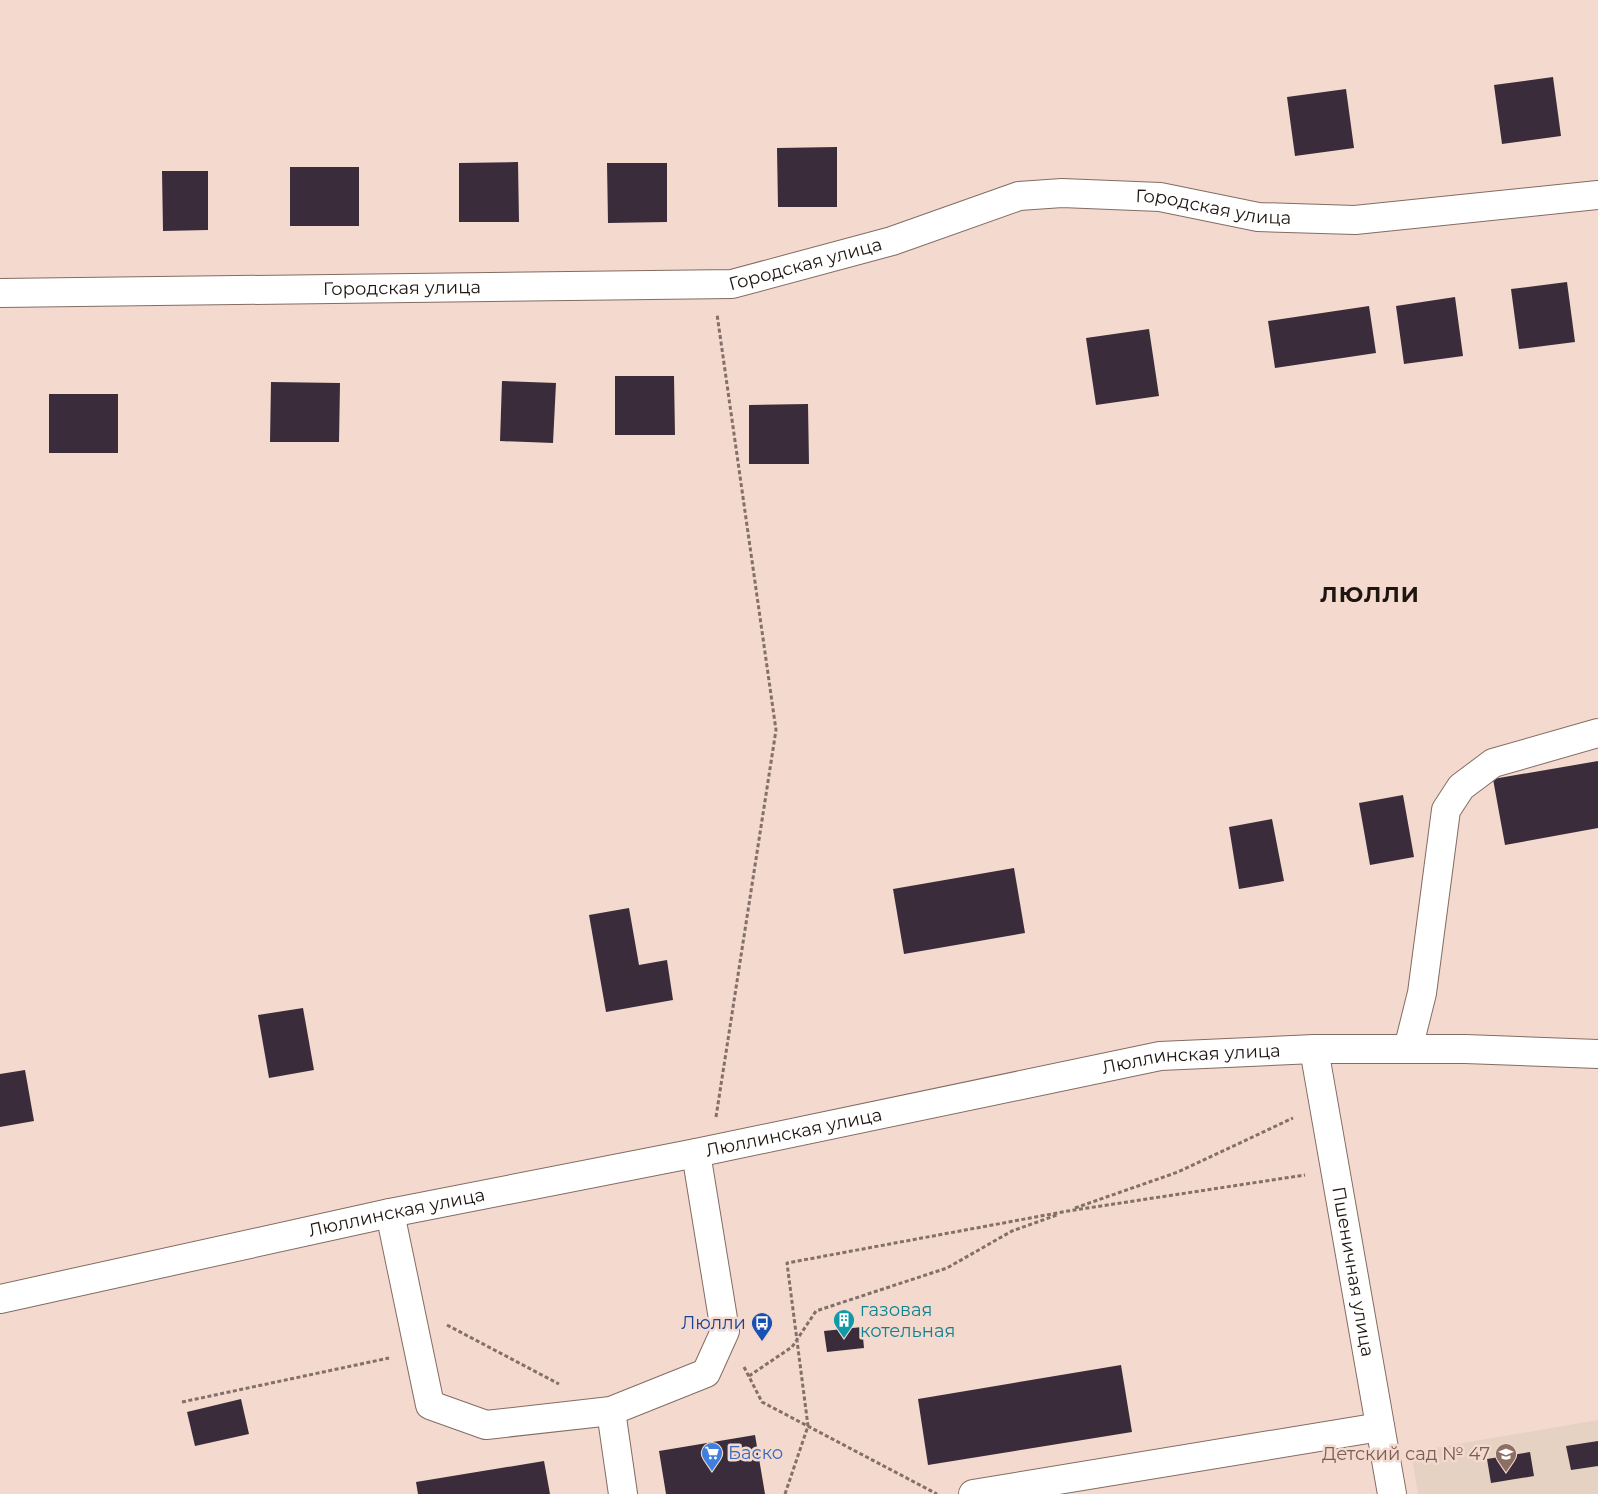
<svg xmlns="http://www.w3.org/2000/svg" width="1598" height="1494" font-family="Montserrat,sans-serif">
<rect width="100%" height="100%" fill="#f4d9ce"/>
<path fill="#e5d2c2" d="M1598 1420V1494H1418L1411 1452Z"/>
<path fill="#3a2c3b" d="M1553 77 1561 136 1502 144 1494 85Z
M1346 89 1354 148 1295 156 1287 97Z
M837 147V207H778L777 148Z
M518 162 519 222H459V163Z
M607 163H667V222L608 223Z
M290 167H359V226H290Z
M162 171H208V230L163 231Z
M1567 282 1575 342 1519 349 1511 289Z
M1455 297 1463 356 1404 364 1396 306Z
M1369 306 1376 353 1275 368 1268 321Z
M1149 329 1159 396 1096 405 1086 338Z
M615 376H674L675 435H615Z
M502 381 556 383 553 443 500 441Z
M271 382 340 383 339 442H270Z
M49 394H118V453H49Z
M808 404 809 464H749V405Z
M1598 761V828L1505 845 1493 779Z
M1403 795 1414 857 1370 865 1359 803Z
M1272 819 1284 881 1239 889 1229 827Z
M1014 868 1025 933 904 954 893 889Z
M629 908 639 965 667 960 673 1000 606 1012 589 915Z
M303 1008 314 1070 269 1078 258 1015Z
M25 1070 34 1121 0 1127V1074Z
M862 1327 864 1348 827 1352 824 1331Z
M1121 1365 1132 1432 928 1465 918 1399Z
M241 1399 249 1434 195 1446 187 1412Z
M755 1435 765 1494H666L659 1451Z
M1598 1441V1466L1571 1470 1566 1446Z
M1530 1452 1534 1476 1491 1483 1487 1459Z
M544 1461 550 1494H418L416 1482Z"/>
<g fill="none" stroke-linecap="round" stroke-linejoin="round">
<g stroke="#836c62" stroke-width="30">
<g id="minor">
<path id="s1" d="M0 293 732 284 892 241 1019 196 1062 193 1160 197 1258 217 1355 220 1598 195"/>
<path id="s2" d="M1314 1049 1392 1494"/>
<path d="M1408 1049 1422 993 1446 810 1461 787 1493 763 1598 733"/>
<path d="M390 1213 430 1405 486 1425 611 1411 706 1373 725 1331 696 1153"/>
<path id="s3" d="M0 1299 390 1213 696 1153 1160 1056 1314 1049H1465L1598 1054"/>
<path d="M611 1411 623 1494"/>
<path d="M973 1494 1380 1427"/>
</g>
</g>
<path stroke="#827069" stroke-width="3" stroke-dasharray="4 2.5" stroke-linecap="butt" d="M716 1117 776 730 717 314
M1075 1208 1178 1172 1293 1118
M447 1325 559 1384
M744 1367 762 1402 937 1494
M749 1376 792 1347 816 1311 947 1268 1012 1231 1057 1215
M182 1402 389 1358
M785 1494 808 1426 787 1263 1068 1211 1305 1175"/>
<use href="#minor" stroke="#fff" stroke-width="28"/>
</g>
<defs>
<g id="building-pin" transform="scale(1.125)"><path d="M0 17L-7.5 6A9.5 9.5 0 1 1 7.5 6Z" fill="#0f9aa8" stroke="#f4d9ce"/><path d="M-4-6H4V6H1V3H-1V6H-4ZM-2.5-4.3h1.7v1.8h-1.7ZM.8-4.3h1.7v1.8H.8ZM-2.5-1h1.7V.8h-1.7ZM.8-1h1.7V.8H.8Z" fill="#fff"/></g>
<g id="bus-pin" transform="scale(1.125)"><path d="M0 17L-7.5 6A9.5 9.5 0 1 1 7.5 6Z" fill="#1a4fb4" stroke="#f4d9ce"/><path d="M-5-6H5V4H4V6H2V4H-2V6H-4V4H-5ZM-3.5-4V0h7V-4ZM-3.5 1.2v1.5H-2V1.2ZM2 1.2v1.5H3.5V1.2Z" fill="#fff"/></g>
<g id="supermarket-pin" transform="scale(1.125)"><path d="M0 17L-7.5 6A9.5 9.5 0 1 1 7.5 6Z" fill="#3f7fe0" stroke="#f4d9ce"/><path d="M-6-5.5h2.5l.6 2H6L4.5 2H-2.5L-4.4-4H-6ZM-1.5 3.2a1.3 1.3 0 1 0 .1 0ZM3 3.2a1.3 1.3 0 1 0 .1 0Z" fill="#fff"/></g>
<g id="school-pin" transform="scale(1.125)"><path d="M0 17L-7.5 6A9.5 9.5 0 1 1 7.5 6Z" fill="#8d6e63" stroke="#f4d9ce"/><path d="M0-5L7-2L0 1L-7-2ZM-4 1L0 2.5L4 1V4Q0 6-4 4Z" fill="#fff"/></g>
</defs>
<g fill-rule="evenodd">
<use href="#building-pin" x="844" y="1320"/>
<use href="#bus-pin" x="762" y="1323"/>
<use href="#supermarket-pin" x="712" y="1453"/>
<use href="#school-pin" x="1506" y="1454"/>
</g>
<g text-anchor="middle" dominant-baseline="central" stroke-width="5" stroke-linejoin="round" paint-order="stroke">
<g font-size="18" fill="#1e1511" stroke="#f4d9ce">
<text stroke="none"><textPath href="#s1" startOffset="1228">Городская улица</textPath></text>
<text stroke="none"><textPath href="#s1" startOffset="808">Городская улица</textPath></text>
<text stroke="none"><textPath href="#s1" startOffset="402">Городская улица</textPath></text>
<text stroke="none"><textPath href="#s3" startOffset="1216">Люллинская улица</textPath></text>
<text stroke="none"><textPath href="#s3" startOffset="811">Люллинская улица</textPath></text>
<text stroke="none"><textPath href="#s3" startOffset="406">Люллинская улица</textPath></text>
<text stroke="none"><textPath href="#s2" startOffset="226">Пшеничная улица</textPath></text>
</g>
<g font-size="18" fill="#0d838f" stroke="#f4d9ce" text-anchor="start">
<text x="860" y="1310">газовая<tspan x="860" dy="21">котельная</tspan></text>
</g>
<g font-size="18" fill="#164399" stroke="#f4d9ce" text-anchor="end">
<text x="746" y="1323">Люлли</text>
</g>
<g font-size="18" fill="#366cbe" stroke="#f4d9ce" text-anchor="start">
<text x="728" y="1453">Баско</text>
</g>
<g font-size="18" fill="#785e54" stroke="#f4d9ce" text-anchor="end">
<text x="1490" y="1454">Детский сад № 47</text>
</g>
<g font-size="22" font-weight="bold" letter-spacing="1" fill="#1e1511" stroke="#f4d9ce">
<text x="1370" y="594">ЛЮЛЛИ</text>
</g>
</g>
</svg>
